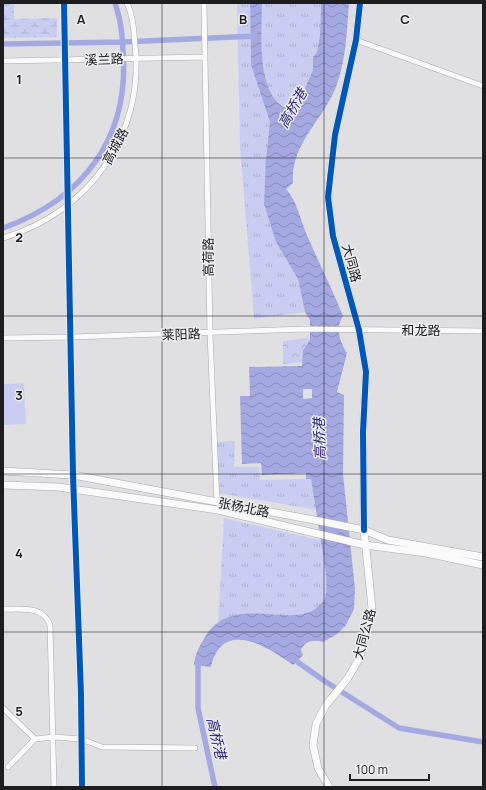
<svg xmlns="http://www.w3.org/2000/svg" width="486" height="790" font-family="Manrope,'Noto Sans SC',sans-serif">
<defs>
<pattern id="forest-crowns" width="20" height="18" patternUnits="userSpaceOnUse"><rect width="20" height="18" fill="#c9cdf1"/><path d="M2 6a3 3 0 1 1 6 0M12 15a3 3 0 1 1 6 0" fill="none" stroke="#acb0ce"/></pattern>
<pattern id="wetland-marsh" width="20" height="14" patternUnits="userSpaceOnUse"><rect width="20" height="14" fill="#c9cdf1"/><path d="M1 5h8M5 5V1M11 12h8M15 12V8" fill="none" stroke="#acb0ce"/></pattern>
<pattern id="park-tufts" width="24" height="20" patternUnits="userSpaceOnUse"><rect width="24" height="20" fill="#c9cdf1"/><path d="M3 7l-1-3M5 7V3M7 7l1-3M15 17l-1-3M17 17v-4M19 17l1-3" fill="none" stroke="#acb0ce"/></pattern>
<pattern id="water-waves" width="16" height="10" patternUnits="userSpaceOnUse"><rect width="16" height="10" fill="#a5a9e2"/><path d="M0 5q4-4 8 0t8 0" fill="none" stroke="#8689b7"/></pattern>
</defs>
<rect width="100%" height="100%" fill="#e0e0e3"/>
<path fill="url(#forest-crowns)" d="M307 338 310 340 303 350 302 362 283 364V341Z"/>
<path fill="url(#wetland-marsh)" d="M3 3H14V19L57 18V37L3 38Z"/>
<path fill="url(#park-tufts)" d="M237 3H250L251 65 270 122 266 159 276 242 298 279 305 312 254 319 240 147Z
M262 3H321L320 35 317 52 313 57V70L304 89 291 104 282 107C256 88 262 33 262 3Z
M235 441 234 467H259L260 480 311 479 317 510 219 493 216 442Z
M224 518 332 543 339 579 310 621 218 626Z"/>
<path fill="#c9cdf1" d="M24 383 26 424 3 425V384Z"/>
<path fill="url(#water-waves)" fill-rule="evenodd" d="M250 3H262C262 33 256 88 283 107L291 104 304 90 313 70V57L317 52 320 35 321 3H349C347 30 346 59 337 84 325 119 290 143 293 183L286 189C297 201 300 218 306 233 318 261 332 288 343 316 335 328 340 342 347 353L337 392 344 395 343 474 355 589 354 609 346 625 337 634 323 642C314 639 304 641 301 650L303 655 293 665C267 646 222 618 211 667L194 665C195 654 199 647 205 637 234 588 301 637 324 600 328 593 326 581 326 573L311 479H306V473L262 475 261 463 242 464 240 396H250L249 367 302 366 303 350 310 340V320L305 312 298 279 276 242 264 204 266 159 270 122 251 65ZM303 389H312V398L303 399Z"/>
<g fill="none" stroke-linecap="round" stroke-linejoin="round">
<path stroke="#a5a9e2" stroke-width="5.5" d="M3 44 123 42 256 36
M3 228C84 199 130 137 123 50 122 32 121 21 115 3
M293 657 299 663 326 682 399 728 483 742
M198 659V708L215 787"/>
<g stroke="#aaaaac" stroke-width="6">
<path id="street" d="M64 3 73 475 81 694 82 787
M204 3 210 333 217 503
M356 40 483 86
M3 61 205 57
M3 238C89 213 145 134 135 45 134 31 133 16 127 3
M3 338 72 337 305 329 483 331
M3 609C20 610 43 605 50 625L54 787
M3 708 35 739
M8 767 35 739 54 737 81 739 102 747 195 748"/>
</g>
<g stroke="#aaaaac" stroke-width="8">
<path id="secondary" d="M3 471 73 475 314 520 364 530 388 540 483 557
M3 485 58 487 218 510 365 545 426 553 483 565
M329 787 318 768 313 745 316 724 326 705 348 678 360 657 372 608 364 530 363 432 366 372 359 330 333 236 328 197 335 135 356 40 360 3"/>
</g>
<use href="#street" stroke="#fafafb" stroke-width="5"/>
<use href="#secondary" stroke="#fafafb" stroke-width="7"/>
<g stroke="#ecedf1" stroke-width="8">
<path id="cycleway" d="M64 3 73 475 81 694 82 787
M360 3 356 40 335 135 328 197 333 236 359 330 366 372 363 432 364 530"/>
</g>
<use href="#cycleway" stroke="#0057b8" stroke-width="6"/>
</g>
<path fill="none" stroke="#1d1d1f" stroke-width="1" stroke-opacity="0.55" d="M162 3V787M324 3V787M3 158H483M3 316H483M3 474H483M3 632H483"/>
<g text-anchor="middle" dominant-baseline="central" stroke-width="3" stroke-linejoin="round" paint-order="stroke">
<g font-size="13" fill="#1d1d1f" stroke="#ecedf1">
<text transform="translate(104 59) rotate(-2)">溪兰路</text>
<text transform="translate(115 146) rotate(-62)">高城路</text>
<text transform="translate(208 257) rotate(-91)">高荷路</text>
<text transform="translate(352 263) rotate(75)">大同路</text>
<text x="421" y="330">和龙路</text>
<text transform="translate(181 334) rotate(-2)">莱阳路</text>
<text transform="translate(244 507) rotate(11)">张杨北路</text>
<text transform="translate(364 634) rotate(-75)">大同公路</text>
</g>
<g font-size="14" font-style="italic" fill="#2a1f7a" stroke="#ecedf1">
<text transform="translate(292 108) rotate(-60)">高桥港</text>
<text transform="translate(319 439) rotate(-92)">高桥港</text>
<text transform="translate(217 738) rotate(77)">高桥港</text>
</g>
</g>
<g font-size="13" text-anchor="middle" font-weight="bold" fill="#1d1d1f" stroke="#ecedf1" stroke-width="3" stroke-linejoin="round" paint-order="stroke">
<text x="81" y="24">A</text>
<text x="243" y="24">B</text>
<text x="405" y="24">C</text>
<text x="19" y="84">1</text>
<text x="19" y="242">2</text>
<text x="19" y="400">3</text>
<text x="19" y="558">4</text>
<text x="19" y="716">5</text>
</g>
<rect width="486" height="790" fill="none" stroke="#1d1d1f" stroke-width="8"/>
<path d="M350 774v6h79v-6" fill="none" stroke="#1d1d1f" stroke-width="2"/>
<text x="356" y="774" font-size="12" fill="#1d1d1f" stroke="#ecedf1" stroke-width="3" paint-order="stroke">100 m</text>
</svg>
